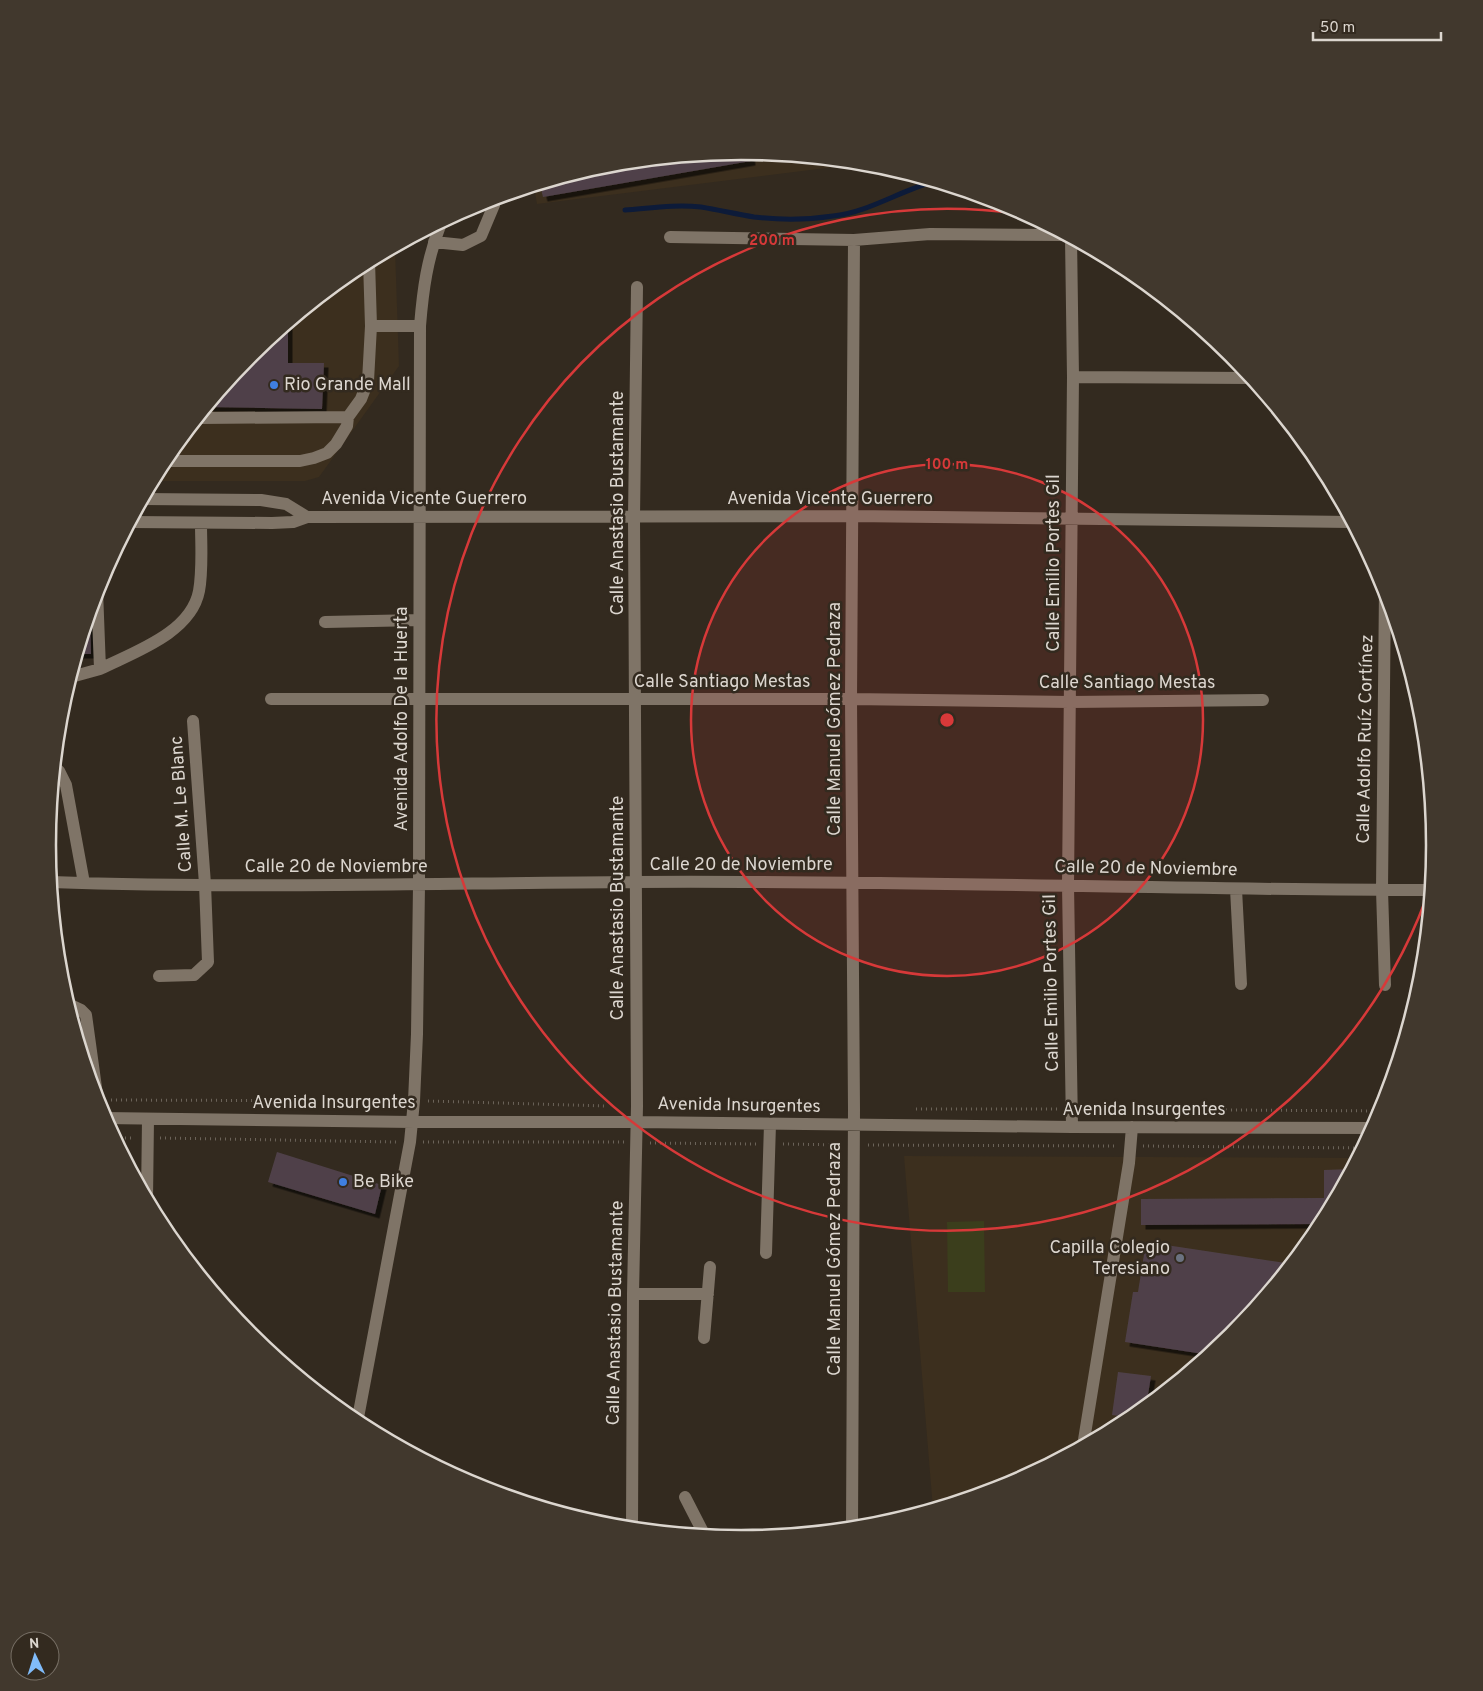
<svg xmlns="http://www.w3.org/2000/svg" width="1483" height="1691" font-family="Overpass,sans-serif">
<defs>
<filter id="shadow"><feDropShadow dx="4.5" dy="4.5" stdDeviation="0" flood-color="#0009"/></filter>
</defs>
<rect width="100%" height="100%" fill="#332a1f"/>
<path fill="#3c2f1e" d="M742 152 858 163 850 165 537 204 534 187 606 165Z
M395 248 399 366 319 477 305 481H153L165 460 251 355 356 268Z
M904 1156 1358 1158 1318 1231 1232 1336 1127 1423 1007 1487 933 1509Z"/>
<path fill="#3b3e1c" d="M984 1221 985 1292H948L947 1222Z"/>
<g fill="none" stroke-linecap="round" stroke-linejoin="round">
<path stroke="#0d1b39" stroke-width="5" d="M625 210C651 208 676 204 701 207 719 210 736 214 754 217 780 220 807 220 833 216 869 212 899 191 933 182"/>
</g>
<path fill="#4f4149" filter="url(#shadow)" d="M742 152H750L751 161 543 197 540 185 606 165Z
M288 324V363H324L322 409 208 407 251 355Z
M90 615 91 654H78L79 650Z
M277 1152 382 1185 375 1214 268 1182Z
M1352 1169 1322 1224 1141 1225V1199L1324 1198V1170Z
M1146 1242 1292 1264 1232 1336 1210 1355 1125 1342 1133 1292H1138Z
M1118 1372 1151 1376 1146 1407 1133 1418 1112 1415Z"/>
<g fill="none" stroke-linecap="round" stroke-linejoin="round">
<path stroke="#6b6359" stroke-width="3" stroke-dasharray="1 4" stroke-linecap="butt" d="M111 1100 400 1101
M428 1101 607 1106
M916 1109H1057
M1086 1109 1383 1111
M115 1138H134
M160 1138 397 1142
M423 1142H624
M650 1143 757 1144
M783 1144 842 1145
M868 1145 1117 1146
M1143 1146 1363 1148"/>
<path stroke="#7f7467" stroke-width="12" d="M670 237 854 240 930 234 1065 235
M1071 238 1073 377 1068 885 1072 1127
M434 242 463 245 481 236 494 205
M371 326H420
M1073 377 1251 378
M199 418 348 417
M164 461H300L314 458 327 453 336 444 347 426 348 417 361 399 368 381 371 326 369 261
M143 499 261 500 286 504 307 517
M131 522 272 523 293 522 307 517 853 516 1351 522
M1385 588 1382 890 1385 985
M325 622 419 620
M100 669C134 652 191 633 199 591 203 569 201 545 201 523
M71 677 100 669 97 590
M271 699H851L1070 702 1263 700
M55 768 59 771 66 785 84 883
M51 882C245 889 440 883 634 882 899 880 1165 890 1431 890
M1236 889 1241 984
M159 976 194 975 208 962 205 884 193 721
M68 1004 81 1010 86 1015 98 1102
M104 1118 413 1122H636L1072 1127 1374 1128
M147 1199 148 1119
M766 1253 770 1124
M633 1294H708
M704 1338 710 1267
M357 1423 410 1142 414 1101 417 1034 419 885 420 326C423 289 427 259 441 223
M1083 1446 1129 1163 1132 1127
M685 1497 705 1536
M632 1529 633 1294 637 1106 634 517 637 287
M852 1529 854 1109 851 699 854 240"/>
</g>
<circle cx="947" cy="720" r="256" fill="#d73939" fill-opacity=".12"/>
<g fill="none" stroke="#d73939" stroke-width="2.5">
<circle cx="947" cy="720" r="256"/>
<path d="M1432 882A511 511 0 1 1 1027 215"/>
</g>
<g fill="#3f7fe0" stroke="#332a1f" stroke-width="2">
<circle cx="274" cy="385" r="5"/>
<circle cx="343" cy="1182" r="5"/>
</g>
<circle fill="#6b7280" stroke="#332a1f" stroke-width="2" cx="1180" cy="1258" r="5"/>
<g text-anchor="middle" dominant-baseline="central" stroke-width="5" stroke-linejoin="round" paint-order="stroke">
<g font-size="18" fill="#dcd6cf" stroke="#332a1f" text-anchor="start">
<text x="284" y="385">Rio Grande Mall</text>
<text x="353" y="1182">Be Bike</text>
<text x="1170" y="1248" text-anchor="end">Capilla Colegio<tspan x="1170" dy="21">Teresiano</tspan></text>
</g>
<g font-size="18" fill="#dcd6cf" stroke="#332a1f">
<text x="424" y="499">Avenida Vicente Guerrero</text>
<text x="830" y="499">Avenida Vicente Guerrero</text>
<text transform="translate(618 503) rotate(-90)">Calle Anastasio Bustamante</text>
<text transform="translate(1054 563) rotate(-90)">Calle Emilio Portes Gil</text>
<text x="722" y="682">Calle Santiago Mestas</text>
<text x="1127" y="683">Calle Santiago Mestas</text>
<text transform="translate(402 719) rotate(-90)">Avenida Adolfo De la Huerta</text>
<text transform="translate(835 719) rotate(-90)">Calle Manuel Gómez Pedraza</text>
<text transform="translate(1366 739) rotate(-89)">Calle Adolfo Ruíz Cortínez</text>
<text transform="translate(182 804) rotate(-94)">Calle M. Le Blanc</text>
<text x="741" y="865">Calle 20 de Noviembre</text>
<text x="336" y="867">Calle 20 de Noviembre</text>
<text transform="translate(1146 869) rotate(1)">Calle 20 de Noviembre</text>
<text transform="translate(618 908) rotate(-90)">Calle Anastasio Bustamante</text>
<text transform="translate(1052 983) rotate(-91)">Calle Emilio Portes Gil</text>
<text x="334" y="1103">Avenida Insurgentes</text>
<text transform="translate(739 1106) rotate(1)">Avenida Insurgentes</text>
<text x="1144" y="1110">Avenida Insurgentes</text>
<text transform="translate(835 1259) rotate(-90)">Calle Manuel Gómez Pedraza</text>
<text transform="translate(616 1313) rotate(-89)">Calle Anastasio Bustamante</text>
</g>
</g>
<path d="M0 0H1483V1691H0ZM56 845a685 685 0 1 1 1370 0a685 685 0 1 1-1370 0Z" fill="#41382d" fill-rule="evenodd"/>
<path fill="none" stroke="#dcd6cf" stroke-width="2.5" d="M56 845a685 685 0 1 1 1370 0a685 685 0 1 1-1370 0Z"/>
<circle cx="947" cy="720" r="8" fill="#d73939" stroke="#332a1f" stroke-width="2.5"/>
<g font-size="15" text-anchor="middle" font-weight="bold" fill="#d73939" stroke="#332a1f" stroke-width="5" stroke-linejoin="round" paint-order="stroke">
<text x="772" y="245">200 m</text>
<text x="947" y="469">100 m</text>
</g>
<g transform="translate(35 1656) rotate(356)"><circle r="24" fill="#332a1f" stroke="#776f65"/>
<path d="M0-4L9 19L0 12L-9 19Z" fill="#81bcfa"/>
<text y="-8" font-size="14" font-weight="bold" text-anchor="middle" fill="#dcd6cf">N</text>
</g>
<path d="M1313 32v8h128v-8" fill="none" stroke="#dcd6cf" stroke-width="2.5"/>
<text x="1320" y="32" font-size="15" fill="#dcd6cf" stroke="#332a1f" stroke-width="4" paint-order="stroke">50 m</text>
</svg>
